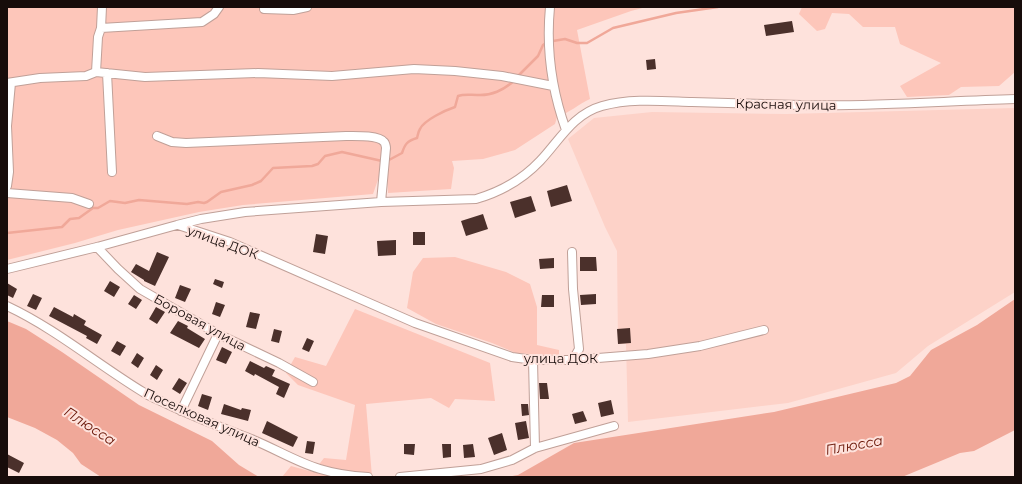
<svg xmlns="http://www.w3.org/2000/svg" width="1022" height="484" font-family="Montserrat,sans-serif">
<rect width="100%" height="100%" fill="#fee2dc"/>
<path fill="#fdd2c8" d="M1015 108V292L928 346 896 373 788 403 628 422 626 344H618L617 251 605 227 568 139 594 118 652 112 787 114Z"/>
<path fill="#fdc6ba" d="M7 7H646L631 11 577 30 590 99C579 104 569 113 557 117L555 124 515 150 483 159 452 161 454 168 451 189 388 193 387 168H382L373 194 243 205 199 212 118 230 75 243 7 260Z
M802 7H1015V72L999 86 961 87 949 95 907 97 900 86 941 63 900 44 895 27H863L849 14 832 13 825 29 817 31 799 14Z
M455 257 506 272 530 284 537 307V345L559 350V356L516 353 492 343 436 324 407 308 413 272 423 258Z
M355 309 490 363 495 401 455 399 449 408 431 398 366 404 372 477H282L291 466 313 472 324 458 346 460 355 405 298 385 286 373 295 357 326 366Z"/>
<path fill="#f0a899" d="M1015 299V430L974 451 960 453 902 477H507L518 475 574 443 774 412 896 383 910 376 931 350 977 325Z
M7 321 26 329 62 352 139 405 212 441 239 465 259 477H101L81 464 73 453 57 440 35 428 7 417Z"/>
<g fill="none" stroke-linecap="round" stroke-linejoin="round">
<path stroke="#f0a899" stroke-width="2.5" d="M553 41 565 39 577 43H587L613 28 676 13 718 7
M518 76 538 56 543 45 546 43
M389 160 402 153C405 144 407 141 417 138 418 135 418 132 420 129 424 120 446 110 455 107L458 96C464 94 470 95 477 95 492 96 503 90 514 81
M7 233 62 227 70 219 79 218 93 208H98L110 201 125 203 139 200 187 204 198 202 204 203 207 202 221 192 252 185 261 181 273 168 312 166 318 164 325 156 342 152 382 161"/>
</g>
<path fill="#4b302b" d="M792 21 794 32 766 36 764 25Z
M655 59 656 69 647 70 646 60Z
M567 185 572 201 551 207 547 191Z
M531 196 536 211 515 218 510 202Z
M483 214 488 229 466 236 461 221Z
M413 232H425V245H413Z
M316 234 328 236 325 254 313 252Z
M396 240V255L378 256 377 241Z
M157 252 169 257 155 286 144 281V280L131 272 136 264 149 271Z
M580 257H596L597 271H580Z
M554 258V268L540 269 539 259Z
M215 279 224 282 222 288 213 284Z
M110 281 120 287 114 297 104 291Z
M7 283 17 289 13 298 7 295Z
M180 285 191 289 185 302 175 298Z
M33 294 42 298 36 310 27 306Z
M596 294V304L581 305 580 295Z
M134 295 142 300 136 309 128 304Z
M542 295H554V307H541Z
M216 302 225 305 220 317 212 314Z
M54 307 73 317 74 314 86 321 84 325 102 335 97 344 86 338 87 336 49 316Z
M156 307 165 312 157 324 149 319Z
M250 312 260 314 256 329 246 327Z
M178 321 188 326 187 328 205 339 199 348 170 333Z
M630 328 631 343 618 344 617 329Z
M274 329 282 331 279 343 271 341Z
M307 338 314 341 309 352 302 349Z
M117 341 126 346 120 356 111 351Z
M222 347 232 352 226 364 216 360Z
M137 353 144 358 138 368 131 363Z
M250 361 264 368 266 366 275 370 272 376 290 384 284 398 276 394 279 387 255 374 254 376 245 371Z
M156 365 163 370 157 380 150 375Z
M179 378 187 383 180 394 172 389Z
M539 383H547L549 399H540Z
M202 394 212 397 208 410 198 406Z
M611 400 614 414 601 417 598 403Z
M224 404 241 410 242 408 251 410 248 421 221 414Z
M521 404H528L529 415 522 416Z
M583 411 587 421 575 424 572 414Z
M267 421 298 437 293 447 262 433Z
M526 421 529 438 518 440 515 423Z
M502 433 507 450 494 455 488 438Z
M307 441 315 442 313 454 305 453Z
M404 444H415L414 455 404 454Z
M442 444H451V457L443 458Z
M473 444 475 457 464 458 463 445Z
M7 454 24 463 19 473 7 467Z"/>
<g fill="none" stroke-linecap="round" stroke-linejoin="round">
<g stroke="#c0a098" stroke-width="10">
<path id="minor" d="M550 7C546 49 552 91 566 130
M264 9 293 10 307 7
M101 28 202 22 214 14 219 7
M96 72 98 37 101 28 102 7
M107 73 112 172
M7 83 40 78 86 76 96 72 145 77 258 73 332 76 414 69 455 71 502 76 553 86
M157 136 172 142 186 143 346 136C354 136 379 135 384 142 385 142 386 147 386 148L381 202
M7 186 9 172 7 126 11 83
M7 193 72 198 89 204
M178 225 230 242 415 323 512 357 533 360H573L648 354 700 346 764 330
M97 247 118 269 140 289 218 334 279 363 313 382
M572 252 573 289 579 349 573 360
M7 269 97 247 177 225 201 219 245 212 381 202 476 199C500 192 522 180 540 161 559 141 573 114 602 106 631 98 662 101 692 102 728 103 764 104 801 105 872 107 944 101 1015 99
M7 306C56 329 97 364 143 392 150 397 159 400 167 404 194 417 223 428 251 439 274 448 296 462 320 469 336 474 352 476 368 477
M533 360 535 448
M181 411 218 334
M400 477 481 469 512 460 535 448 614 426"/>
</g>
<use href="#minor" stroke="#fff" stroke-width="8"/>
</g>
<g text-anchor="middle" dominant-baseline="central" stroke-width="4" stroke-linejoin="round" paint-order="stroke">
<g font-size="13" fill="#170c0a" stroke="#fee2dc">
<text transform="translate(786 104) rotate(1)">Красная улица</text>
<text transform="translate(223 242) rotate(20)">улица ДОК</text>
<text transform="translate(200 322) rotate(29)">Боровая улица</text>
<text x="561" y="358">улица ДОК</text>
<text transform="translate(202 417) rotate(24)">Поселковая улица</text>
</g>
<g font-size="14" font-style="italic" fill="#6b1809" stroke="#fee2dc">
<text transform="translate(90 426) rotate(33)">Плюсса</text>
<text transform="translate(854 445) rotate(-10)">Плюсса</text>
</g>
</g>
<rect width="1022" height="484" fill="none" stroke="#170c0a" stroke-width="16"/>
</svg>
